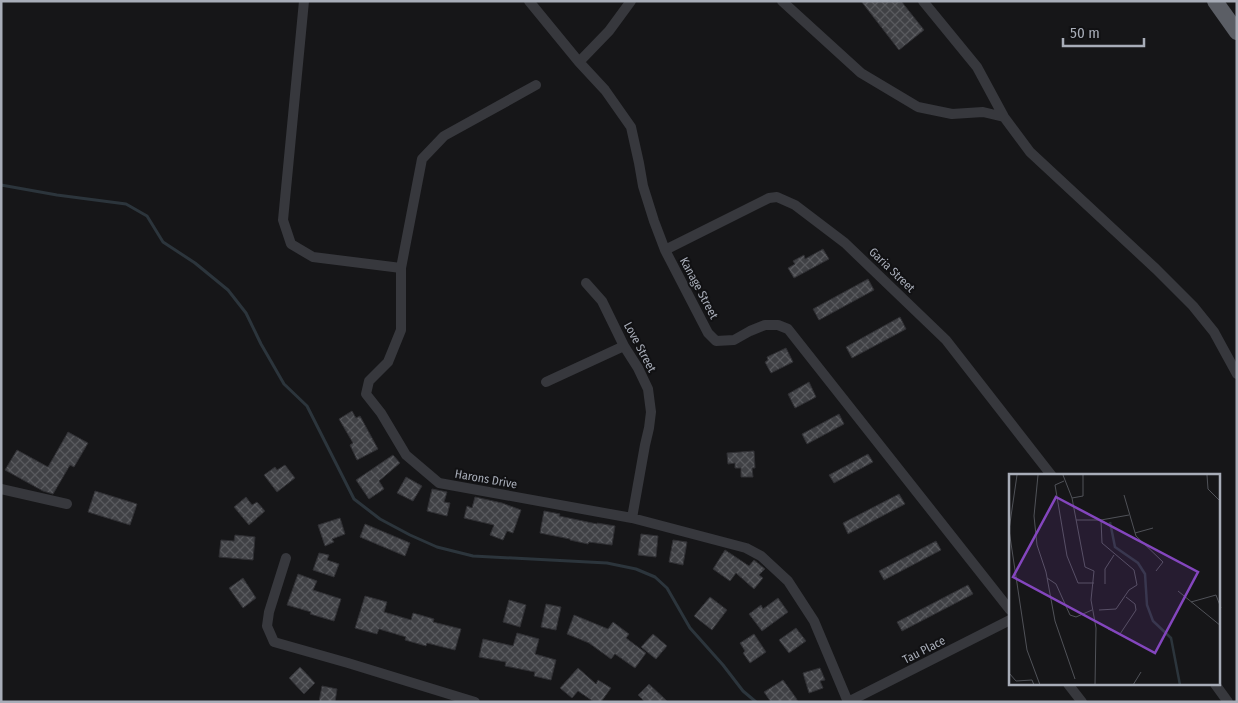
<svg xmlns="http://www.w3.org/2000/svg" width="1238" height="703" font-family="'Fira Sans Condensed',sans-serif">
<defs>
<pattern id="building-cross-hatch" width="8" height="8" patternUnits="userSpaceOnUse" patternTransform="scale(1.25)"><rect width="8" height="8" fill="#404145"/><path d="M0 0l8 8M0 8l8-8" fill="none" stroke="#595a5e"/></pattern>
</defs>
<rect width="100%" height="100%" fill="#161618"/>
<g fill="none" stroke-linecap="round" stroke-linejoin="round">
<path stroke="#2c353c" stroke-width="3" d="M1 185 57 195 126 204 147 216 163 242 195 263 228 290 246 313 261 344 284 384 307 406 354 499 380 519 410 535 437 547 473 556 607 563 636 569 655 577 667 588 690 628 723 665 743 691 756 702"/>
</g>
<path fill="url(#building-cross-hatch)" stroke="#303034" d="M861 1H901L924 30 899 50Z
M823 249 829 259 794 278 788 268 795 264 793 261 804 255 805 259Z
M868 279 874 290 819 320 813 309Z
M900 317 906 329 852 358 846 347Z
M786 348 793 362 771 373 765 362 768 360 767 357Z
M809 382 816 397 795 408 788 394Z
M352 411 356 418 360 416 378 449 357 460 350 445 353 443 339 419Z
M839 414 844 424 807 444 802 434Z
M68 432 88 443 74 467 70 465 53 494 43 491 5 470 17 450 48 467Z
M754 451 755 468H752L753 477H741V468H735V463L728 464 727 453Z
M868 454 873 462 834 483 829 475Z
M393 455 400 463 379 481 384 489 369 499 356 480Z
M285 465 295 478 277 492 264 475 275 467 277 470Z
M406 477 422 486 413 501 397 493Z
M432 489 447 492 444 502 450 503 447 516 427 511Z
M95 491 137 504 130 525 88 512Z
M899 494 905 504 848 534 843 523Z
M246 497 252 505 257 502 265 511 249 525 234 507Z
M475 497 502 503 521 510 513 533 507 531 503 540 490 535 494 525 464 518 467 506 472 508Z
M544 511 560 514 559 516 597 524V523L615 526 612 545 589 542 588 544 570 540V539L540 533Z
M340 518 345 534 332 539 334 542 325 546 318 525Z
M365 524 410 543 405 556 360 537Z
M641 534 658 536 656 557 638 555Z
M235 535 255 537 253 560 219 557 221 540 234 541Z
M673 540 687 542 683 565 669 562Z
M936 541 941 550 884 580 879 571Z
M725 550 749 566 754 560 765 569 759 575 763 578 754 589 736 573 730 581 713 569Z
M319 553 329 555 327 560 339 564 334 577 313 570Z
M298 574 317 581 313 590 341 599 334 621 310 614 311 612 287 605Z
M243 578 256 598 243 608 229 588Z
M968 585 973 594 902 631 897 622Z
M365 596 387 602 384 612 411 620 413 613 434 619 433 622 461 629 455 650 427 643 426 646 405 640 406 637 379 629 377 634 355 628Z
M710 597 727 610 712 630 694 616Z
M778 598 788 612 762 631 749 614 761 605 763 609Z
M509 600 526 605 520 627 503 622Z
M546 604 561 607 556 630 541 627Z
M574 615 608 629 613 622 629 634 626 638 646 653 635 668 615 654 611 659 589 643 567 634Z
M796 628 806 641 789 653 779 640Z
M517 633 539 639 535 654 556 660 551 680 534 676 535 672 505 666 506 662 479 657 483 639 513 646Z
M653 634 667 646 656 659 641 647Z
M754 634 766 652 750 663 743 653 745 651 740 643Z
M300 667 315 683 304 694 289 678Z
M578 668 596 684 598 680 611 688 601 702H594L578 691 572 698 560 688Z
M820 668 825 680 820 681 823 688 809 693 803 673Z
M783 680 796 698 798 702H771L764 692Z
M649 684 668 702H645L638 695Z
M322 686 337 689 335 702H319Z"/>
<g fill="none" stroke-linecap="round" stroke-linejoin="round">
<path stroke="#37383d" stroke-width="10" d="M304 1 283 220 291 244 313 257 401 268
M529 1 579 62 605 90 631 127 639 163 643 186 654 221 665 250 708 333 716 341 734 340 750 331 765 325H778L788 329 1010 610
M782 1 861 73 918 107 952 114 983 112 1004 117
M923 1 977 67 1004 117 1030 152 1156 269 1193 306 1214 332 1237 374
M579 62 609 31 631 1
M536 85 444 136 422 159 401 268V330L388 362 369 381 366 394 381 413 406 455 439 483 632 518 746 548 761 556 788 581 814 621 848 702
M665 250 769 198 777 197 795 205 845 243 946 340 1052 476
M586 283 602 301 624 346 638 368 648 389 651 412 649 428 645 445 632 518
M546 382 624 346
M1 489 67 504
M286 558 269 612 267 626 274 642 348 663 475 702
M1068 684 1082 702
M1215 684 1228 702
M848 702 1010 620"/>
<path stroke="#5b5e65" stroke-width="16" d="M1215 1 1237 32"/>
</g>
<g text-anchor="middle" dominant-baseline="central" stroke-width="4" stroke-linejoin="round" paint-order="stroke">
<g font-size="12" fill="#a8adb8" stroke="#111113">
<text transform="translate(892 270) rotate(44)">Garia Street</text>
<text transform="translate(699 288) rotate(62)">Kanage Street</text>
<text transform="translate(640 347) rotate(62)">Love Street</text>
<text transform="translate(486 479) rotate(10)">Harons Drive</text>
<text transform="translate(924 650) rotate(-27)">Tau Place</text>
</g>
</g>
<g transform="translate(1009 474)">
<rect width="211" height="211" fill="#161618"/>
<path fill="none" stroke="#2c353c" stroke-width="2.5" d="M101 48 106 73 129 89 136 100 138 131 144 147 162 164 171 211"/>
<path fill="none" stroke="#505258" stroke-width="1" d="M8 1 0 56 18 176 31 211M29 1 25 42 28 71 37 98 46 147 66 205M54 1 63 24 76 93 85 97 82 126 87 154 86 211M198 1 199 15 212 28M55 7 46 11 58 82 69 109H85M115 21 127 62 154 88 147 97M63 24 74 22V1M67 46H92L120 41M126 59 144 54M38 104 47 110 61 141 67 143 83 136M96 110V95L105 81M169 117 212 152M182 128 207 121 212 134M90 136 107 135 120 116 128 111 125 96 93 69 92 46M99 155 111 160 127 136 126 130 117 123M0 199 7 207 23 206 25 211M124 211 132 198"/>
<path fill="#8446be" fill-opacity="0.15" stroke="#8446be" stroke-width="2.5" d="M47 23 189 98 146 179 4 103Z"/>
<rect width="211" height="211" fill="none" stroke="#a8adb8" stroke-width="2.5"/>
</g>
<rect width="1238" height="703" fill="none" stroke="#a8adb8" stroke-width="5"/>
<path d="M1063 38v8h81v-8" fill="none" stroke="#a8adb8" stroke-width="2.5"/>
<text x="1070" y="38" font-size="15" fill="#a8adb8" stroke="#111113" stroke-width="4" paint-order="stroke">50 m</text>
</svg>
